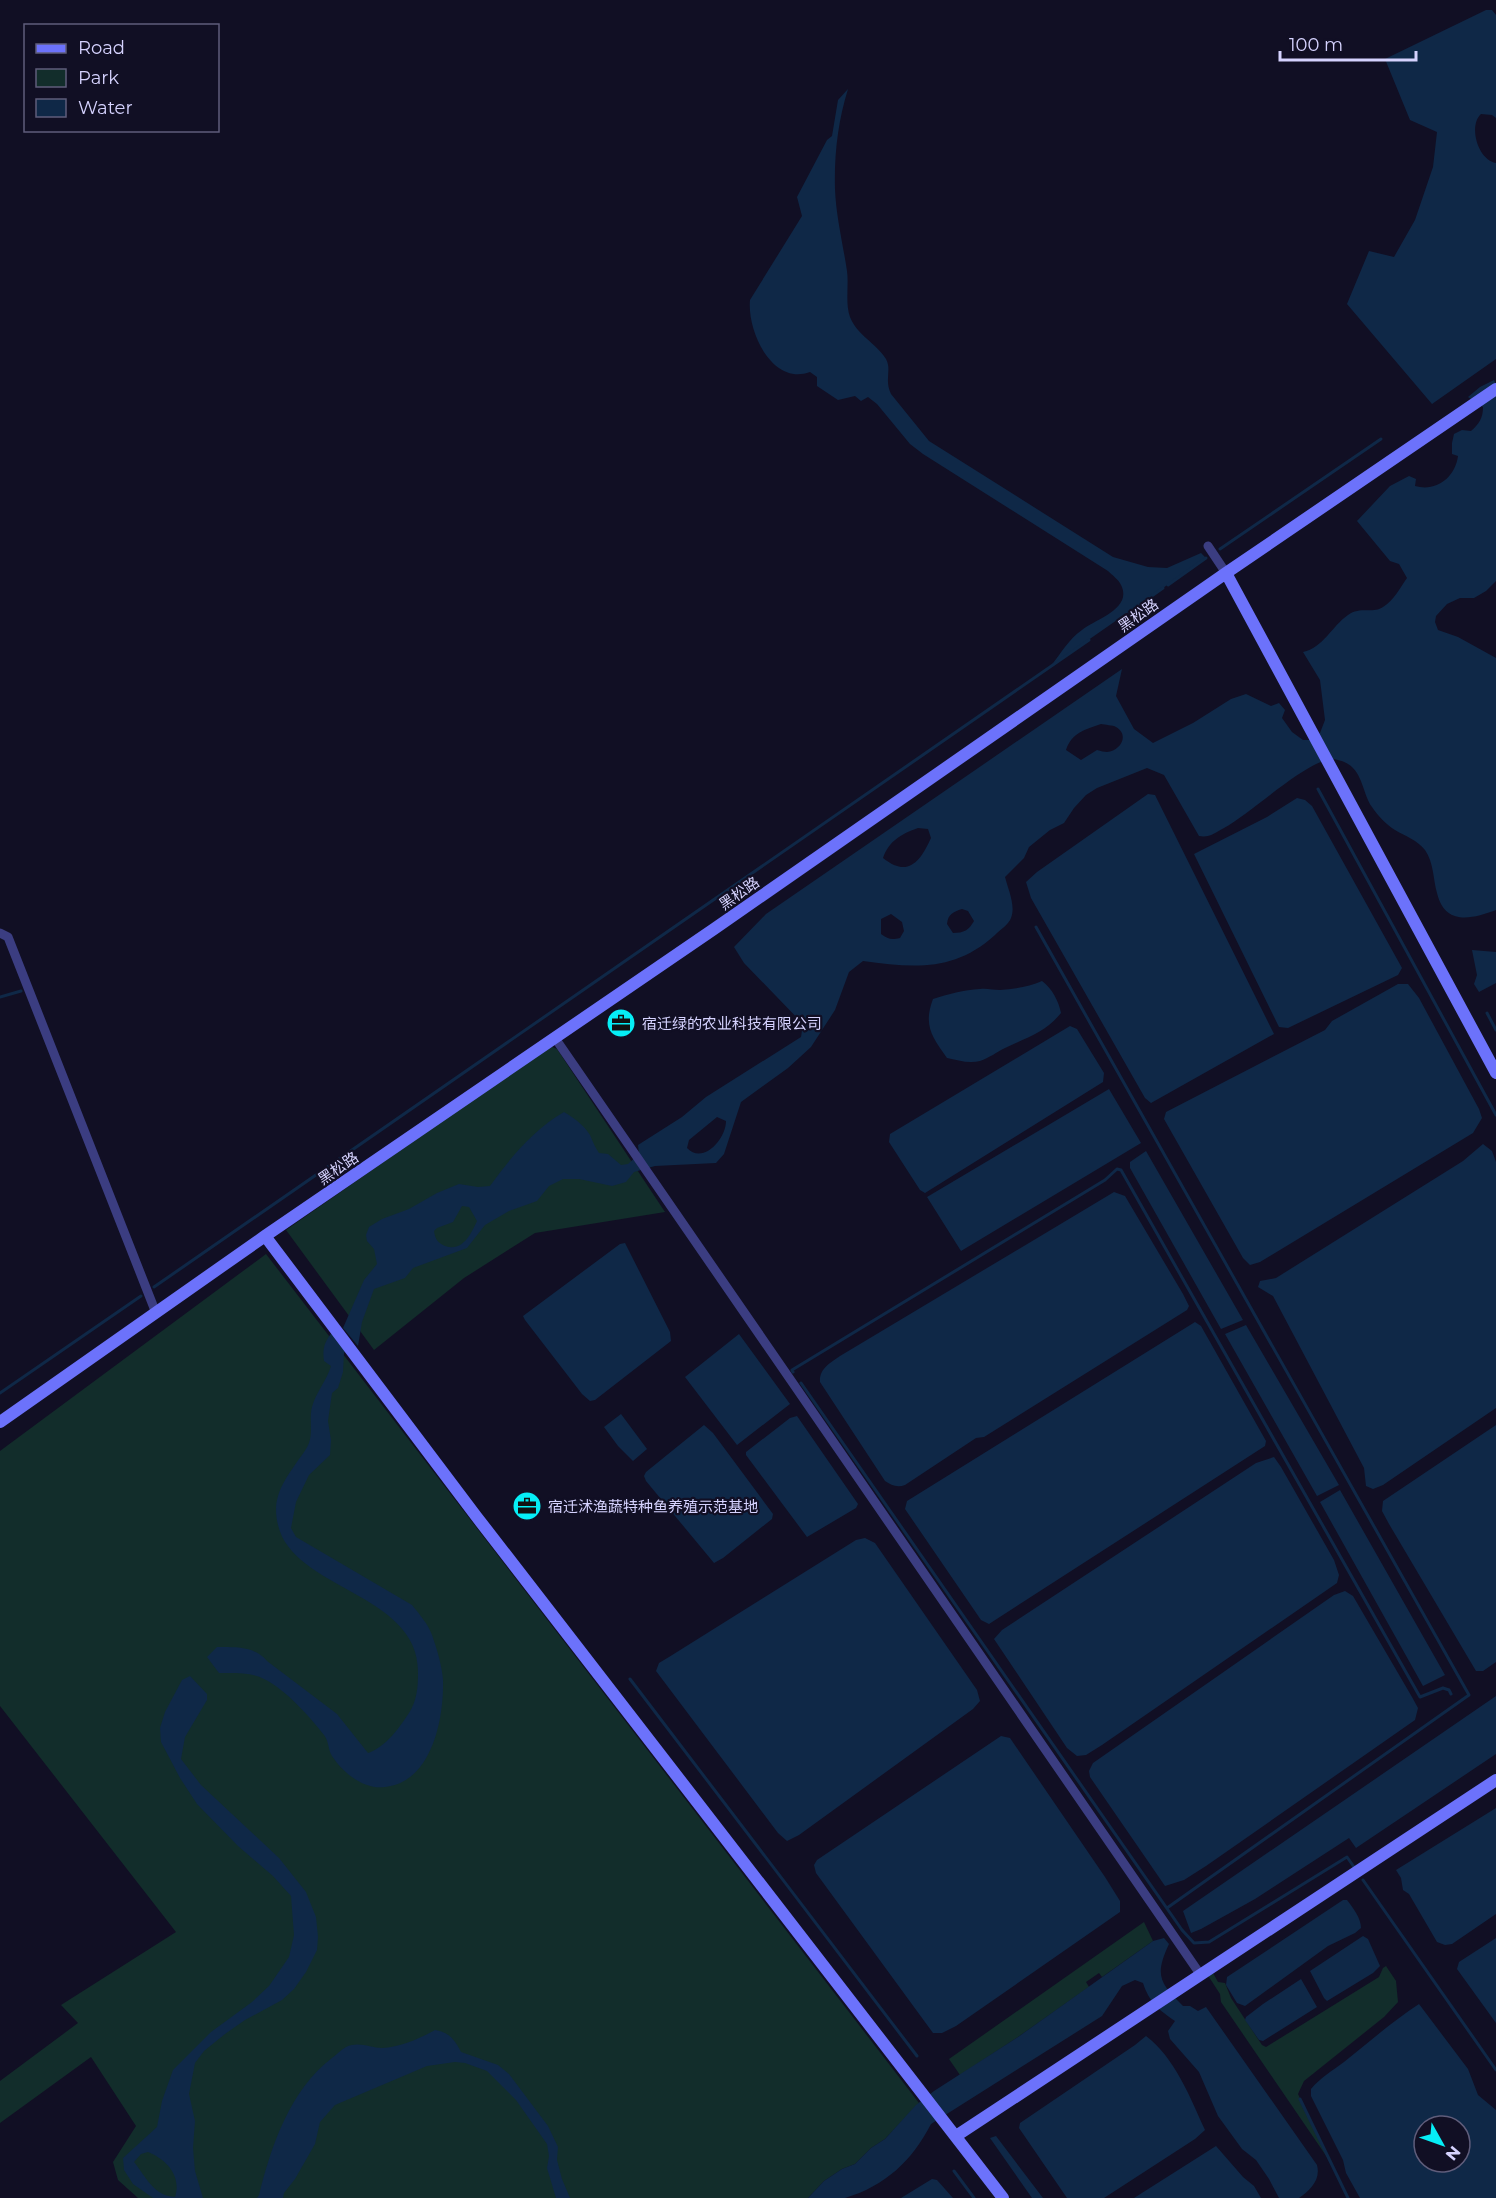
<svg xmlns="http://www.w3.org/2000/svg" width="1496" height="2198" font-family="Montserrat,'Noto Sans SC',sans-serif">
<rect width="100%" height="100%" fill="#110f24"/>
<path fill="#122d2b" d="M550 1046 557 1049 665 1212 535 1233 464 1278 374 1350 286 1230Z
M266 1254 919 2103 885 2139 871 2148 855 2164 842 2169 824 2181 808 2198H138L118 2180 113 2162 136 2126 91 2057 0 2123V2081L78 2023 61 2005 176 1932 0 1706V1451Z
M1144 1922 1153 1941 1102 1977 1099 1973 1086 1982 1089 1987 1018 2037 960 2075 949 2059Z
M1386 1966 1396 1981 1398 2002 1384 2017 1304 2081 1298 2094 1331 2163 1221 2002 1220 1994 1207 1974 1213 1973 1218 1982 1225 1983 1231 1998 1262 2045 1266 2047 1379 1977 1383 1968Z"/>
<path fill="#0f2847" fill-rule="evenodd" d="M1486 10H1492L1496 15V118L1492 115 1481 114C1468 126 1478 160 1496 163V359L1432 404 1347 304 1369 251 1394 257 1415 220 1433 167 1437 132 1410 120 1385 59Z
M848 89C838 121 834 155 835 189 836 216 843 244 847 271 849 285 845 303 850 317 857 335 876 343 886 359 892 370 884 380 891 394L929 441 1113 557 1148 567 1167 568 1201 553 1206 558 1051 666C1061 653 1069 639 1082 630 1095 619 1133 609 1121 585 1119 580 1112 575 1108 571L923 454 910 444 877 404 868 397 861 401 855 396 838 400 817 386V377L810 372C772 386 747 331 750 300L802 216 797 197 827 140 832 136 838 100Z
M1494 380 1496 384V581L1486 591 1474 598H1460L1447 604 1436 616 1435 622 1438 630 1458 637 1496 658V910C1472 919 1445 926 1437 893 1433 879 1434 863 1425 850 1417 840 1405 836 1395 830 1387 825 1377 815 1372 807 1363 795 1363 773 1348 764 1344 761 1335 759 1331 759 1305 762 1251 813 1224 828 1215 833 1209 838 1199 836L1164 775 1147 768 1097 788 1086 795 1074 808 1064 823 1050 830 1029 847 1024 858 1005 877C1008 889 1016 906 1011 918 1009 924 1000 930 995 935 954 972 914 968 863 961L849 972 835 1010 811 1047 788 1068 741 1102 724 1154 716 1163 655 1166 634 1172 626 1182 612 1186 579 1179H563L549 1186 537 1201 509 1211 485 1225 467 1248 413 1268 405 1278 374 1289 362 1322 358 1346 343 1328 364 1280 377 1264 374 1249 367 1241 366 1235 369 1227 382 1219 409 1209 437 1193 459 1184 478 1187 490 1186C511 1157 533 1130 564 1112 574 1118 584 1125 590 1135 593 1142 595 1147 599 1153L608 1154 621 1165 628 1164 639 1154 638 1145 682 1117 706 1097 801 1037 803 1024 744 963 734 947 766 914 1122 669 1116 696 1134 729 1153 743 1193 723 1231 699 1246 694 1271 706 1279 703 1285 710 1282 718 1292 732 1303 740H1311L1320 733 1325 720 1320 680 1303 652C1323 648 1332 626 1348 615 1360 606 1373 614 1383 607 1394 600 1400 588 1407 578L1399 564 1390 561 1357 521 1390 486 1409 476 1416 479 1415 486C1436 492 1455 478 1458 456L1452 454V443L1454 434 1462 430 1471 431C1479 424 1483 418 1483 407L1468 397 1480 387ZM1101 724C1105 725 1113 725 1116 727 1130 735 1120 751 1107 752 1104 752 1101 751 1097 750L1081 760 1066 750C1072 732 1085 730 1101 724ZM918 828 928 829 931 838C920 862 908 878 883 858 889 841 901 834 918 828ZM962 909 968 911 974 921C969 930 964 933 953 933L947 924C948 914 953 912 962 909ZM891 914 902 922 904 931 900 938C891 940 888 939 881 934V919ZM717 1117 726 1121C726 1139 703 1165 687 1148L689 1140ZM462 1206 469 1207 477 1221C471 1234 463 1252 445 1246 438 1243 435 1239 434 1231L437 1228 453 1222Z
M1148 794 1155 795 1274 1034 1151 1103 1145 1098 1031 898 1026 882 1037 872Z
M1297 798 1305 800 1312 806 1402 968 1398 975 1288 1028 1279 1027 1194 854 1267 817Z
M1472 950 1496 952V983L1479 992 1474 984 1477 975Z
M1042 981C1052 988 1059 1002 1061 1013 1046 1032 1026 1038 1005 1048 997 1052 989 1058 980 1061 969 1064 957 1060 947 1058 932 1037 923 1025 933 999 948 994 964 990 980 989 987 988 993 990 1000 990 1014 989 1029 987 1042 981Z
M1398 984H1408L1419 998 1479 1109 1482 1118 1473 1133 1260 1262 1250 1265 1243 1258 1164 1119 1166 1112 1325 1030 1332 1021Z
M1070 1026 1077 1029 1104 1073 1103 1082 925 1193 920 1190 889 1142 890 1134Z
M1109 1089 1141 1143 961 1251 927 1197Z
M1483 1144 1492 1151 1496 1162V1408L1383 1485 1373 1489 1366 1486 1364 1468 1273 1296 1258 1287 1260 1281 1276 1278 1463 1161Z
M1146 1151 1243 1320 1221 1329 1130 1168V1162Z
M1114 1192 1125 1196 1183 1294 1189 1306 1187 1310 984 1437 976 1438 905 1485C897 1488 891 1485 885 1481L820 1382C819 1369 830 1363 840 1356Z
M625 1243 670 1332 671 1341 595 1400 590 1401 582 1394 525 1320 523 1316 620 1244Z
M1195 1322 1201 1326 1266 1441 1265 1446 989 1624 981 1620 905 1509 907 1501Z
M1246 1325 1339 1485 1317 1496 1225 1334Z
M333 1331 347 1348 344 1353 343 1372 338 1388 332 1393 328 1421 331 1440 330 1455 309 1475 296 1502 291 1528 296 1537 412 1605C420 1615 428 1624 432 1635 437 1649 442 1666 443 1680 444 1719 432 1782 385 1787 364 1790 343 1773 332 1756 328 1750 329 1741 324 1735 310 1717 285 1689 264 1679 251 1672 234 1673 219 1673L207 1657 217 1647C235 1647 255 1646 267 1661L337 1714 368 1753C386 1747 399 1728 409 1713 417 1700 418 1688 418 1673 420 1593 293 1590 278 1525 271 1497 284 1481 299 1459 303 1454 307 1448 309 1443 313 1432 309 1418 312 1407 316 1392 327 1380 331 1366L324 1361C322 1348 325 1341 333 1331Z
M739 1334 790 1404 737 1445 685 1377Z
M621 1414 647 1449 633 1461 618 1446 604 1427Z
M797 1416 858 1504 856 1508 807 1537 746 1455V1452L790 1418Z
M704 1425 713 1433 773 1514 772 1519 723 1558 714 1563 646 1481 644 1476 646 1472Z
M1496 1425V1662L1483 1671H1476L1389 1524 1382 1511 1383 1501Z
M1274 1457 1281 1467 1334 1560 1339 1575 1337 1583 1102 1745 1086 1755 1077 1756 1067 1748 994 1639 1002 1630 1256 1463Z
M1340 1490 1445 1675 1423 1686 1320 1502Z
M865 1538 875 1543 977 1690 980 1701 973 1709 799 1835 787 1841 778 1833 656 1671 659 1663 669 1657 856 1540Z
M1345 1591 1353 1596 1412 1697 1418 1708 1415 1720 1206 1866 1184 1880 1165 1886 1090 1777 1089 1771 1093 1763 1334 1595Z
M190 1676 207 1694V1700L185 1737 181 1759 201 1785 279 1858 306 1892 316 1917 318 1937 317 1950 306 1972 294 1989 282 2000 245 2020 225 2034 204 2051 195 2063 189 2094 195 2121 193 2148 195 2171 203 2198H153L133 2184 124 2170 123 2158 157 2127 162 2101 173 2070 211 2032 252 2002 269 1986 289 1957 294 1935 291 1896 273 1876 238 1846 197 1804 180 1778 161 1742 160 1728 165 1712 182 1680ZM148 2152C166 2159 182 2176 175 2197 154 2196 146 2177 134 2162L141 2154Z
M1496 1696V1754L1356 1848 1349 1838 1255 1899 1201 1929 1191 1933 1183 1911Z
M1001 1736 1010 1738 1105 1877 1120 1901V1912L956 2026 942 2033H933L816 1873 814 1865 817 1860Z
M1496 1808V1914L1452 1944 1445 1945 1437 1942 1409 1894 1403 1890 1401 1878 1396 1870Z
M1343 1900H1347C1353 1908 1361 1918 1361 1928L1355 1933 1328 1946 1245 2006 1237 2003 1226 1985 1227 1977Z
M1363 1936 1368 1939 1380 1966 1373 1973 1327 2001 1324 1998 1310 1971Z
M1164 1938 1169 1944C1154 1976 1160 1983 1183 2006H1190L1198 2011 1206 2007 1317 2165C1321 2180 1310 2190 1299 2198H1279L1269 2179 1256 2160 1242 2149 1218 2116 1199 2072 1170 2039 1168 2031 1175 2021C1159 2010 1149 2002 1143 1983L1135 1980 1122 1986 1102 2016 931 2124C912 2161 885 2186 845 2198 837 2198 817 2198 808 2198L824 2181 842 2169 855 2164 871 2148 885 2139 916 2105 934 2091 1018 2037 1153 1941Z
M1496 1938V2023L1457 1969 1459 1962Z
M1301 1979 1317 2007 1263 2041 1259 2040 1245 2020 1246 2017 1263 2004Z
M1419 2004 1468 2069 1478 2095 1496 2110V2198H1360L1346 2173 1343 2160 1311 2096V2089C1320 2078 1332 2071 1344 2062 1369 2042 1393 2021 1419 2004ZM1424 2126H1460V2162H1424Z
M435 2030C449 2032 455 2040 461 2052L498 2065 509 2074 548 2126 558 2147 557 2160 562 2179 570 2198H556L547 2168 549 2156 547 2144 516 2100 487 2071 465 2063 455 2062 427 2066 335 2105 320 2122 315 2144 295 2179 284 2193 283 2198H257L259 2195C271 2146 290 2090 332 2058 336 2055 341 2050 346 2047 359 2041 370 2048 382 2048 400 2047 419 2039 435 2030Z
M1146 2036C1175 2058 1190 2097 1205 2130L1195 2139 1104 2198H1067L1019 2128 1020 2123 1135 2045Z
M996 2136 1043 2198H1032L990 2138Z
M1216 2146 1243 2177 1254 2186 1261 2198H1134Z
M932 2179 937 2180 953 2198H901Z"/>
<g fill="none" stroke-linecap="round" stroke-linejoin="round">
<path stroke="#0f2847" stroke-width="3" d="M1220 549 1381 439
M1168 585 1206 558
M1129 612 1163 588
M1318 789 1496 1115
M1036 927 1469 1695 1167 1908
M0 997 21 991
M1487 1013 1496 1030
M154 1287 1089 640
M793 1372 792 1370 1105 1180 1117 1169 1121 1170 1420 1697 1443 1688 1449 1690 1451 1694
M801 1383 1182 1930 1194 1943 1209 1942 1347 1857 1354 1867
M0 1393 141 1296
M630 1679 917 2056
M1363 1880 1496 2070
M1300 2099 1348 2198
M954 2171 974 2198"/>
<path stroke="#3b3d81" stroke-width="9" d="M1208 546 1226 573
M0 933 8 937 156 1313
M555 1038 1200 1974"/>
<path stroke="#6c72fb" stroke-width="12" d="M1226 573 1496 1073
M265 1236 476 1516 1003 2198
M0 1422 265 1236 714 929 1226 573 1496 389
M956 2136 1496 1780"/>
</g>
<defs>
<g id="office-disc" transform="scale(1.5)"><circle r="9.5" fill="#06eef6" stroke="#110f24"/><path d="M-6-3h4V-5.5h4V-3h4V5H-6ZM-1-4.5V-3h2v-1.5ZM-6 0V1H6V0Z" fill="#111"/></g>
</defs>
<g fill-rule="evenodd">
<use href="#office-disc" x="621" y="1023"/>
<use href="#office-disc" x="527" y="1506"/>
</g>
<g text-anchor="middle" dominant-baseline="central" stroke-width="4.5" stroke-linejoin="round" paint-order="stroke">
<g font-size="15" fill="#d5d2fe" stroke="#110f24">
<text transform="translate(1138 615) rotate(-35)">黑松路</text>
<text transform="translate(739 893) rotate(-35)">黑松路</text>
<text transform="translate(338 1168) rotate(-34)">黑松路</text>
</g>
<g font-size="15" fill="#d5d2fe" stroke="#110f24" text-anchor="start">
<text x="642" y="1023">宿迁绿的农业科技有限公司</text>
<text x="548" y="1506">宿迁沭渔蔬特种鱼养殖示范基地</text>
</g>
</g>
<rect x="24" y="24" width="195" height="108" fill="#110f24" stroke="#5f5d7b" stroke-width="1.5"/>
<rect x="36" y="44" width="30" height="9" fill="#6c72fb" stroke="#5f5d7b" stroke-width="1.5"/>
<text x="78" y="54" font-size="18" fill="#d5d2fe">Road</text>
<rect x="36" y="69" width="30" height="18" fill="#122d2b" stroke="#5f5d7b" stroke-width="1.5"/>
<text x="78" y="84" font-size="18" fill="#d5d2fe">Park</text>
<rect x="36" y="99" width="30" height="18" fill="#0f2847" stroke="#5f5d7b" stroke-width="1.5"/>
<text x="78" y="114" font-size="18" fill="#d5d2fe">Water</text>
<g transform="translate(1442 2144) rotate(130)"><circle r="28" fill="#110f24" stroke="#5f5d7b" stroke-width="1.5"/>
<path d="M0-4.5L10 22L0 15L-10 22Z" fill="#06eef6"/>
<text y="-9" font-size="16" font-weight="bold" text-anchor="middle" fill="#d5d2fe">N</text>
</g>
<path d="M1280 51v9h136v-9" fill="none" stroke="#d5d2fe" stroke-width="3"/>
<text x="1289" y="51" font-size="18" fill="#d5d2fe" stroke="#110f24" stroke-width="4.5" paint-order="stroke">100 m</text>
</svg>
